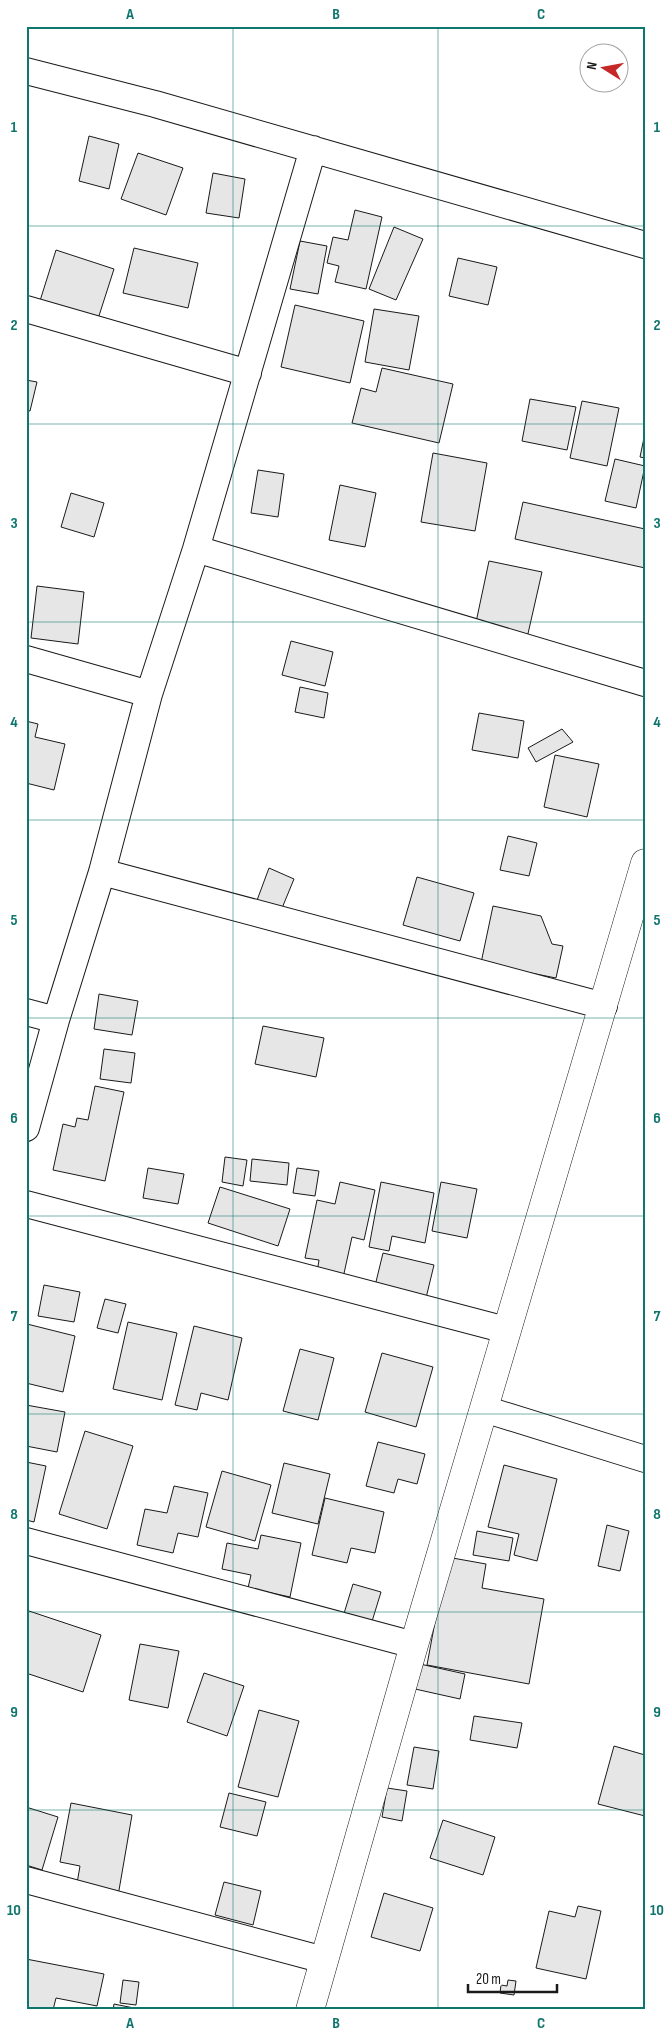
<svg xmlns="http://www.w3.org/2000/svg" width="671" height="2036" font-family="'Sofia Sans Condensed',sans-serif">
<rect width="100%" height="100%" fill="#fff"/>
<path fill="#e6e6e6" stroke="#1a1a1a" d="M89 136 119 144 109 189 79 181Z
M138 153 183 168 166 215 121 199Z
M213 173 245 179 239 218 206 213Z
M355 210 382 217 366 289 335 282 339 266 327 263 333 237 348 240Z
M394 227 423 239 396 300 369 289Z
M300 241 327 246 318 294 290 289Z
M134 248 198 263 188 308 123 293Z
M56 250 114 269 97 322 39 304Z
M458 258 497 267 488 305 449 296Z
M295 305 364 321 350 383 281 367Z
M374 309 419 316 409 370 365 362Z
M382 368 453 384 439 443 352 423 361 388 376 392Z
M26 380 37 382 30 411 26 410Z
M530 399 576 407 567 450 522 441Z
M582 401 619 408 607 466 570 458Z
M645 433V458L640 457Z
M433 453 487 463 475 531 421 522Z
M615 459 645 466 636 508 605 501Z
M258 470 284 474 278 517 251 513Z
M340 485 376 493 365 547 329 540Z
M71 493 104 503 94 537 61 527Z
M523 502 645 529V568L515 539Z
M489 561 542 572 527 638 475 627Z
M37 586 84 592 78 644 31 638Z
M291 641 333 652 325 686 282 675Z
M300 687 328 693 324 718 295 712Z
M479 713 524 721 518 758 472 750Z
M26 721 38 724 35 737 65 744 54 790 26 783Z
M562 729 573 742 536 762 528 748Z
M555 755 599 764 587 817 544 807Z
M508 836 537 843 529 876 500 870Z
M269 868 294 879 280 913 256 903Z
M417 877 474 893 460 941 403 925Z
M493 906 541 916 552 944 563 946 556 978 481 963Z
M99 994 138 1001 132 1035 94 1029Z
M263 1026 324 1038 316 1077 255 1064Z
M104 1049 135 1053 131 1083 100 1079Z
M95 1086 124 1092 105 1181 53 1170 63 1124 75 1127 77 1118 88 1120Z
M225 1157 247 1160 243 1186 222 1182Z
M252 1159 289 1163 287 1185 250 1181Z
M148 1168 184 1174 178 1204 143 1198Z
M297 1168 319 1171 315 1196 293 1193Z
M340 1182 375 1190 364 1240 352 1237 343 1278 317 1272 319 1260 305 1258 317 1200 335 1204Z
M381 1182 434 1193 425 1243 392 1236 389 1251 369 1247Z
M441 1182 477 1189 467 1238 432 1231Z
M220 1187 290 1209 278 1246 208 1223Z
M383 1253 434 1265 426 1298 375 1286Z
M44 1285 80 1292 74 1322 38 1316Z
M105 1299 126 1304 118 1333 97 1328Z
M128 1322 177 1333 162 1400 113 1389Z
M27 1324 75 1336 63 1392 26 1383Z
M194 1326 242 1338 228 1400 201 1393 197 1410 175 1405Z
M300 1349 334 1358 318 1420 283 1411Z
M382 1353 433 1367 416 1427 365 1412Z
M26 1405 65 1412 57 1452 26 1446Z
M85 1431 133 1446 107 1529 59 1514Z
M378 1442 425 1454 417 1484 398 1479 394 1493 366 1486Z
M26 1462 46 1466 34 1522 26 1520Z
M284 1463 330 1474 318 1524 272 1513Z
M504 1465 557 1479 537 1561 514 1555 519 1534 488 1527Z
M222 1471 271 1485 255 1541 206 1527Z
M174 1486 208 1493 198 1537 178 1533 173 1553 137 1545 145 1509 167 1513Z
M325 1498 384 1512 375 1553 351 1548 347 1563 312 1555Z
M607 1525 629 1531 620 1571 598 1566Z
M477 1531 513 1538 509 1561 473 1555Z
M261 1535 301 1543 290 1597 248 1588 251 1575 222 1569 227 1543 258 1549Z
M447 1557 486 1564 482 1588 544 1599 529 1684 427 1665Z
M353 1584 381 1592 370 1628 342 1620Z
M26 1610 101 1635 83 1692 26 1673Z
M140 1644 179 1651 168 1708 129 1700Z
M420 1664 465 1674 460 1699 415 1689Z
M204 1673 244 1686 227 1736 187 1722Z
M259 1710 299 1721 278 1797 238 1787Z
M474 1716 522 1723 517 1748 470 1740Z
M614 1746 645 1755V1816L598 1804Z
M414 1747 439 1751 433 1789 407 1785Z
M387 1788 407 1791 402 1821 382 1817Z
M229 1793 266 1802 257 1836 220 1827Z
M71 1803 132 1815 118 1896 76 1889 80 1866 60 1862Z
M26 1807 58 1817 42 1870 26 1865Z
M443 1820 495 1837 483 1875 430 1858Z
M224 1882 261 1891 253 1925 215 1915Z
M384 1893 433 1908 420 1951 371 1937Z
M578 1906 601 1911 586 1979 536 1968 549 1911 575 1917Z
M26 1959 104 1974 97 2006 56 1998 53 2010H26Z
M123 1980 139 1982 136 2005 120 2003Z
M508 1980 516 1981 514 1995 500 1993 501 1985 507 1986Z
M114 2004 144 2010H113Z"/>
<g fill="none" stroke-linecap="round" stroke-linejoin="round">
<g stroke="#1a1a1a" stroke-width="28">
<path id="street" d="M26 71 155 104 645 245
M26 309 248 373
M196 549 645 683
M26 659 149 694
M102 872 604 1006
M26 1012 56 1020
M26 1128 56 1020 102 872 149 694 196 549 313 149
M26 1204 506 1330
M484 1409 645 1459
M26 1541 414 1645
M26 1880 324 1960"/>
</g>
<g stroke="#1a1a1a" stroke-width="29">
<path id="secondary" d="M310 2010 414 1645 645 863"/>
</g>
<use href="#street" stroke="#fff" stroke-width="26"/>
<use href="#secondary" stroke="#fff" stroke-width="28"/>
</g>
<path fill="none" stroke="#0f766e" stroke-width="1" stroke-opacity="0.55" d="M233 26V2010M438 26V2010M26 226H645M26 424H645M26 622H645M26 820H645M26 1018H645M26 1216H645M26 1414H645M26 1612H645M26 1810H645"/>
<rect width="671" height="2036" fill="none" stroke="#ffffff" stroke-width="55"/>
<g transform="translate(604 68) rotate(281)"><circle r="24" fill="#ffffff" stroke="#a3a3a3"/>
<path d="M0-4L9 19L0 12L-9 19Z" fill="#c62828"/>
<text y="-8" font-size="14" font-weight="bold" text-anchor="middle" fill="#1a1a1a">N</text>
</g>
<path d="M468 1984v8h89v-8" fill="none" stroke="#1a1a1a" stroke-width="2.5"/>
<text x="476" y="1984" font-size="15" fill="#1a1a1a" stroke="#ffffff" stroke-width="4" paint-order="stroke">20 m</text>
<rect x="28" y="28" width="616" height="1980" fill="none" stroke="#0f766e" stroke-width="2"/>
<g font-size="16" text-anchor="middle" font-weight="bold" fill="#0f766e">
<text x="130" y="19">A</text>
<text x="336" y="19">B</text>
<text x="541" y="19">C</text>
<text x="14" y="132">1</text>
<text x="657" y="132">1</text>
<text x="14" y="330">2</text>
<text x="657" y="330">2</text>
<text x="14" y="528">3</text>
<text x="657" y="528">3</text>
<text x="14" y="727">4</text>
<text x="657" y="727">4</text>
<text x="14" y="925">5</text>
<text x="657" y="925">5</text>
<text x="14" y="1123">6</text>
<text x="657" y="1123">6</text>
<text x="14" y="1321">7</text>
<text x="657" y="1321">7</text>
<text x="14" y="1519">8</text>
<text x="657" y="1519">8</text>
<text x="14" y="1717">9</text>
<text x="657" y="1717">9</text>
<text x="14" y="1915">10</text>
<text x="657" y="1915">10</text>
<text x="130" y="2028">A</text>
<text x="336" y="2028">B</text>
<text x="541" y="2028">C</text>
</g>
</svg>
